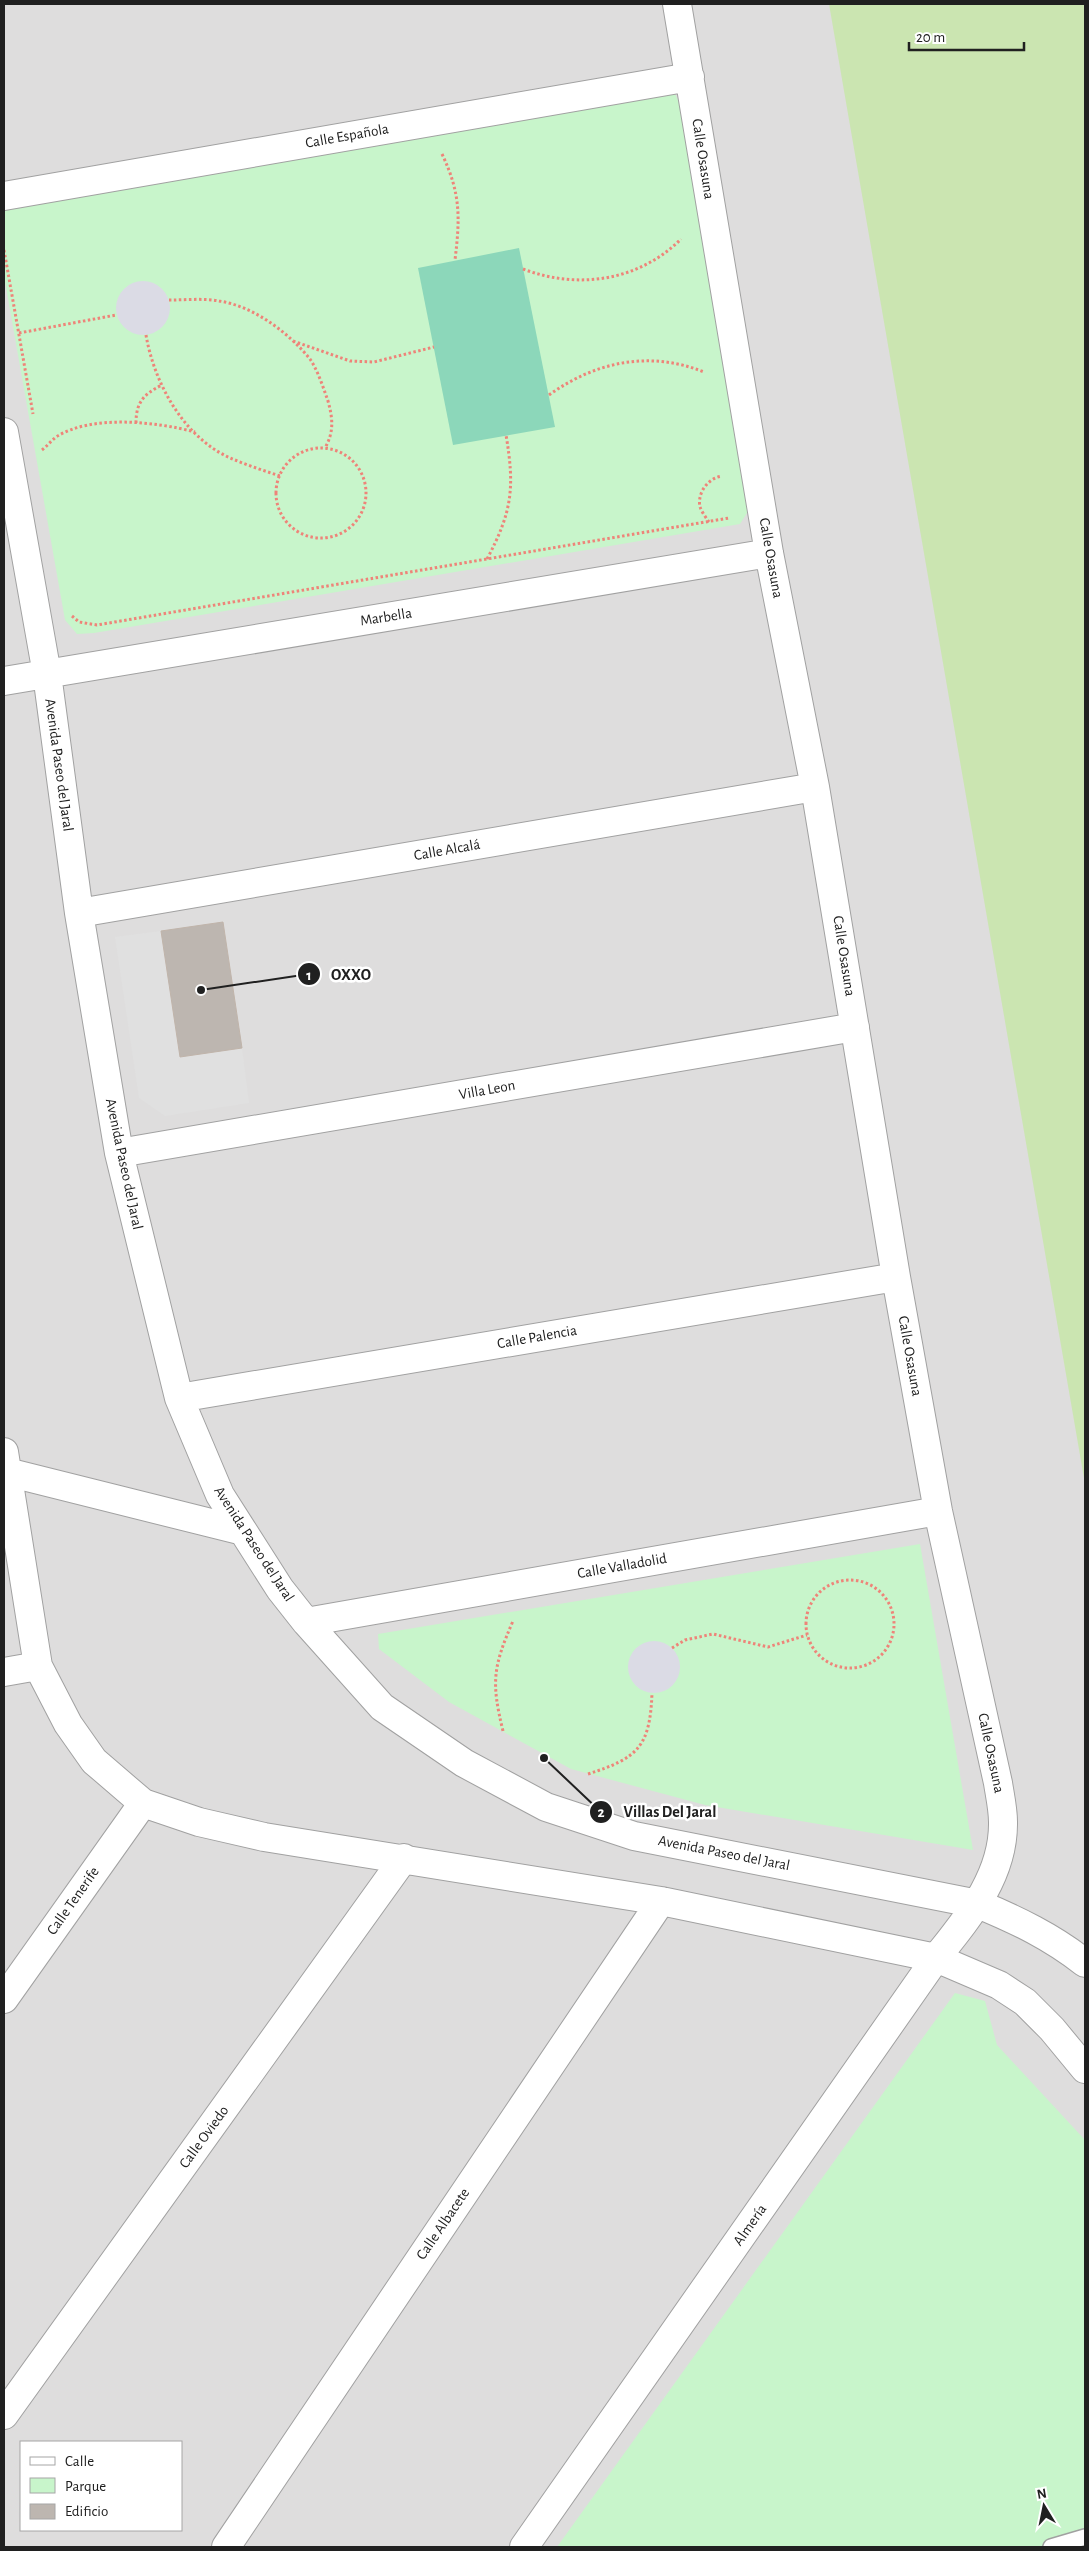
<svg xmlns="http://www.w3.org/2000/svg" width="1089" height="2551" font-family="'Alegreya Sans',sans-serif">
<rect width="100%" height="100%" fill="#efece7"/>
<path fill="#dedddd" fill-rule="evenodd" d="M4 4H895L1085 1073V2547H4ZM21 2442H181V2530H21Z"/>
<path fill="#cbe5b1" d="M829 4H1085V1484Z"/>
<path fill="#c8f5cb" d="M674 92 681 106 752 505 740 524 94 633 77 634 65 620 4 276V211L10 206Z
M920 1544 973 1850 705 1805 571 1769 449 1702 379 1649 378 1634Z
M955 1993 985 2001 997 2045 1085 2140V2547H557Z"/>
<path fill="#8cd7ba" d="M519 248 555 427 453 445 418 268Z"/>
<path fill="#e0e0e0" d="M161 931 180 1057 242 1048 249 1103 165 1116 139 1098 115 937Z"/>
<path fill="#dbdbe5" d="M116 308a27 27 0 1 1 54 0a27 27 0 1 1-54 0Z
M628 1667a26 26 0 1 1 52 0a26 26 0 1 1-52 0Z"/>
<path fill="#bdb6b0" stroke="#c0b4aa" d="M223 922 242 1048 180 1057 161 931Z"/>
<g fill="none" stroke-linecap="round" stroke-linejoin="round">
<g stroke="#a1a1a1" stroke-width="18">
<path id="service" d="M1051 2547 1085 2537"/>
</g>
<g stroke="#a1a1a1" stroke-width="30">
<path id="minor" d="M4 196 690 77
M4 432 47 674 79 913 119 1153 179 1398 220 1495 280 1589 306 1622 382 1707 464 1763 546 1807 634 1836 978 1904C1017 1920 1052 1937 1085 1963
M4 681 769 553
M79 913 815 787
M119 1153 855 1027
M179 1398 896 1277
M4 1452 38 1666 68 1724 94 1761 143 1803 199 1822 264 1837 661 1901 936 1958 999 1985 1025 2002 1052 2029 1085 2069
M7 1472 243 1531
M306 1622 938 1511
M4 1672 38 1666
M4 1999 143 1803
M4 2415 404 1858
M226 2547 661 1901
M524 2547 936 1958C968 1918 1004 1876 1003 1822 1003 1809 1000 1796 998 1783L938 1511 896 1277 815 787 769 553 677 4"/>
</g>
<path stroke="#ee8479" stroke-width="3" stroke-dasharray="2.5 2.5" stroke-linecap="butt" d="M442 154C461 194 460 218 455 260
M4 250 33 414
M523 269C578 290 639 281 681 239
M169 300C185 300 203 298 219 301 253 306 288 332 310 359 318 371 323 387 328 401 333 419 334 432 325 448
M19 333 116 315
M146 335C154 382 182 434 226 456 243 464 262 470 280 476
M293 341 350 361 374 362 434 347
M549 395C595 362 649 350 704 372
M136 423C136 402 144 394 162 385
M276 493a45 45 0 1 1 90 0a45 45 0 1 1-90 0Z
M42 450C47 446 51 441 56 437 92 414 157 422 195 432
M709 522C706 518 702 512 700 507 697 493 708 478 722 476
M487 559C512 512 515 488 506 435
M72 616 79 622 97 625 729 518
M806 1624a44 44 0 1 1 88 0a44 44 0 1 1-88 0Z
M672 1648 685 1640 713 1634 768 1647 807 1635
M503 1731C491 1682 493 1667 513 1621
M588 1774C638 1758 650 1747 652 1693"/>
<use href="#service" stroke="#fff" stroke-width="15"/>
<use href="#minor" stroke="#fff" stroke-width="28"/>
</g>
<g text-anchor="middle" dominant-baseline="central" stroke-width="5" stroke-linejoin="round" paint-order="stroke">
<g font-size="15" fill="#202020" stroke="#fff">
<text transform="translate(347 136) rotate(-10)">Calle Española</text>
<text transform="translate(703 159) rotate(81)">Calle Osasuna</text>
<text transform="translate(771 558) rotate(80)">Calle Osasuna</text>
<text transform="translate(386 617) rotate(-9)">Marbella</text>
<text transform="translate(59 765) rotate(82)">Avenida Paseo del Jaral</text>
<text transform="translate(447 850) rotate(-10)">Calle Alcalá</text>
<text transform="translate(844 956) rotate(81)">Calle Osasuna</text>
<text transform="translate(487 1090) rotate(-10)">Villa Leon</text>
<text transform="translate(124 1164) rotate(78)">Avenida Paseo del Jaral</text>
<text transform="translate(537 1337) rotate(-10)">Calle Palencia</text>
<text transform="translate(910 1356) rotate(80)">Calle Osasuna</text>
<text transform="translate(254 1544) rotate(57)">Avenida Paseo del Jaral</text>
<text transform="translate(622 1566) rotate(-10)">Calle Valladolid</text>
<text transform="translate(991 1753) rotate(78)">Calle Osasuna</text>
<text transform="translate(724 1853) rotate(11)">Avenida Paseo del Jaral</text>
<text transform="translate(73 1901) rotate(-55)">Calle Tenerife</text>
<text transform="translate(204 2137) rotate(-54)">Calle Oviedo</text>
<text transform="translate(443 2224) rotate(-56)">Calle Albacete</text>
<text transform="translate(750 2225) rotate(-55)">Almería</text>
</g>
</g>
<path fill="none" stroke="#202020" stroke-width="2" d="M201 990L309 974M544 1758L601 1812"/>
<g fill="#202020" stroke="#fff" stroke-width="2">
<circle cx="201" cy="990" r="5"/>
<circle cx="544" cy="1758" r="5"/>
<circle cx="309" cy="974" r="12"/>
<circle cx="601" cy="1812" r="12"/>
</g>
<g font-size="15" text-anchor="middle" font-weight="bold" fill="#fff">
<text x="309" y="980">1</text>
<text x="601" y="1817">2</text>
</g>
<g font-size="16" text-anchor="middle" font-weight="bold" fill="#202020" stroke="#fff" stroke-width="5" stroke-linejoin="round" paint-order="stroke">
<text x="351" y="980">OXXO</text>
<text x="670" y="1817">Villas Del Jaral</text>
</g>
<rect width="1089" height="2551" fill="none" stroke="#202020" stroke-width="10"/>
<rect x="20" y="2441" width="162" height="90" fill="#ffffff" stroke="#a6a6a6"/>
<rect x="30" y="2457" width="25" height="8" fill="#ffffff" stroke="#a6a6a6"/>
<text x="65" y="2466" font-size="15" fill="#202020">Calle</text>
<rect x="30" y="2478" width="25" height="15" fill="#c8f5cb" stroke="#a6a6a6"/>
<text x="65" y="2491" font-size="15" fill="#202020">Parque</text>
<rect x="30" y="2504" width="25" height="15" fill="#bdb6b0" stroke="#a6a6a6"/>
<text x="65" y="2516" font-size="15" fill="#202020">Edificio</text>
<g transform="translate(1044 2506) rotate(350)" stroke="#ffffff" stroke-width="4" paint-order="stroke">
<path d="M0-4L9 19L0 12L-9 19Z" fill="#202020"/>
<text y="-8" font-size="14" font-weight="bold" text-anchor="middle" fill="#202020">N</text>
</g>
<path d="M909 42v8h115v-8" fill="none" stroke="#202020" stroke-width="2.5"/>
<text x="916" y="42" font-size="15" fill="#202020" stroke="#ffffff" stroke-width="4" paint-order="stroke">20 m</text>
</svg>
